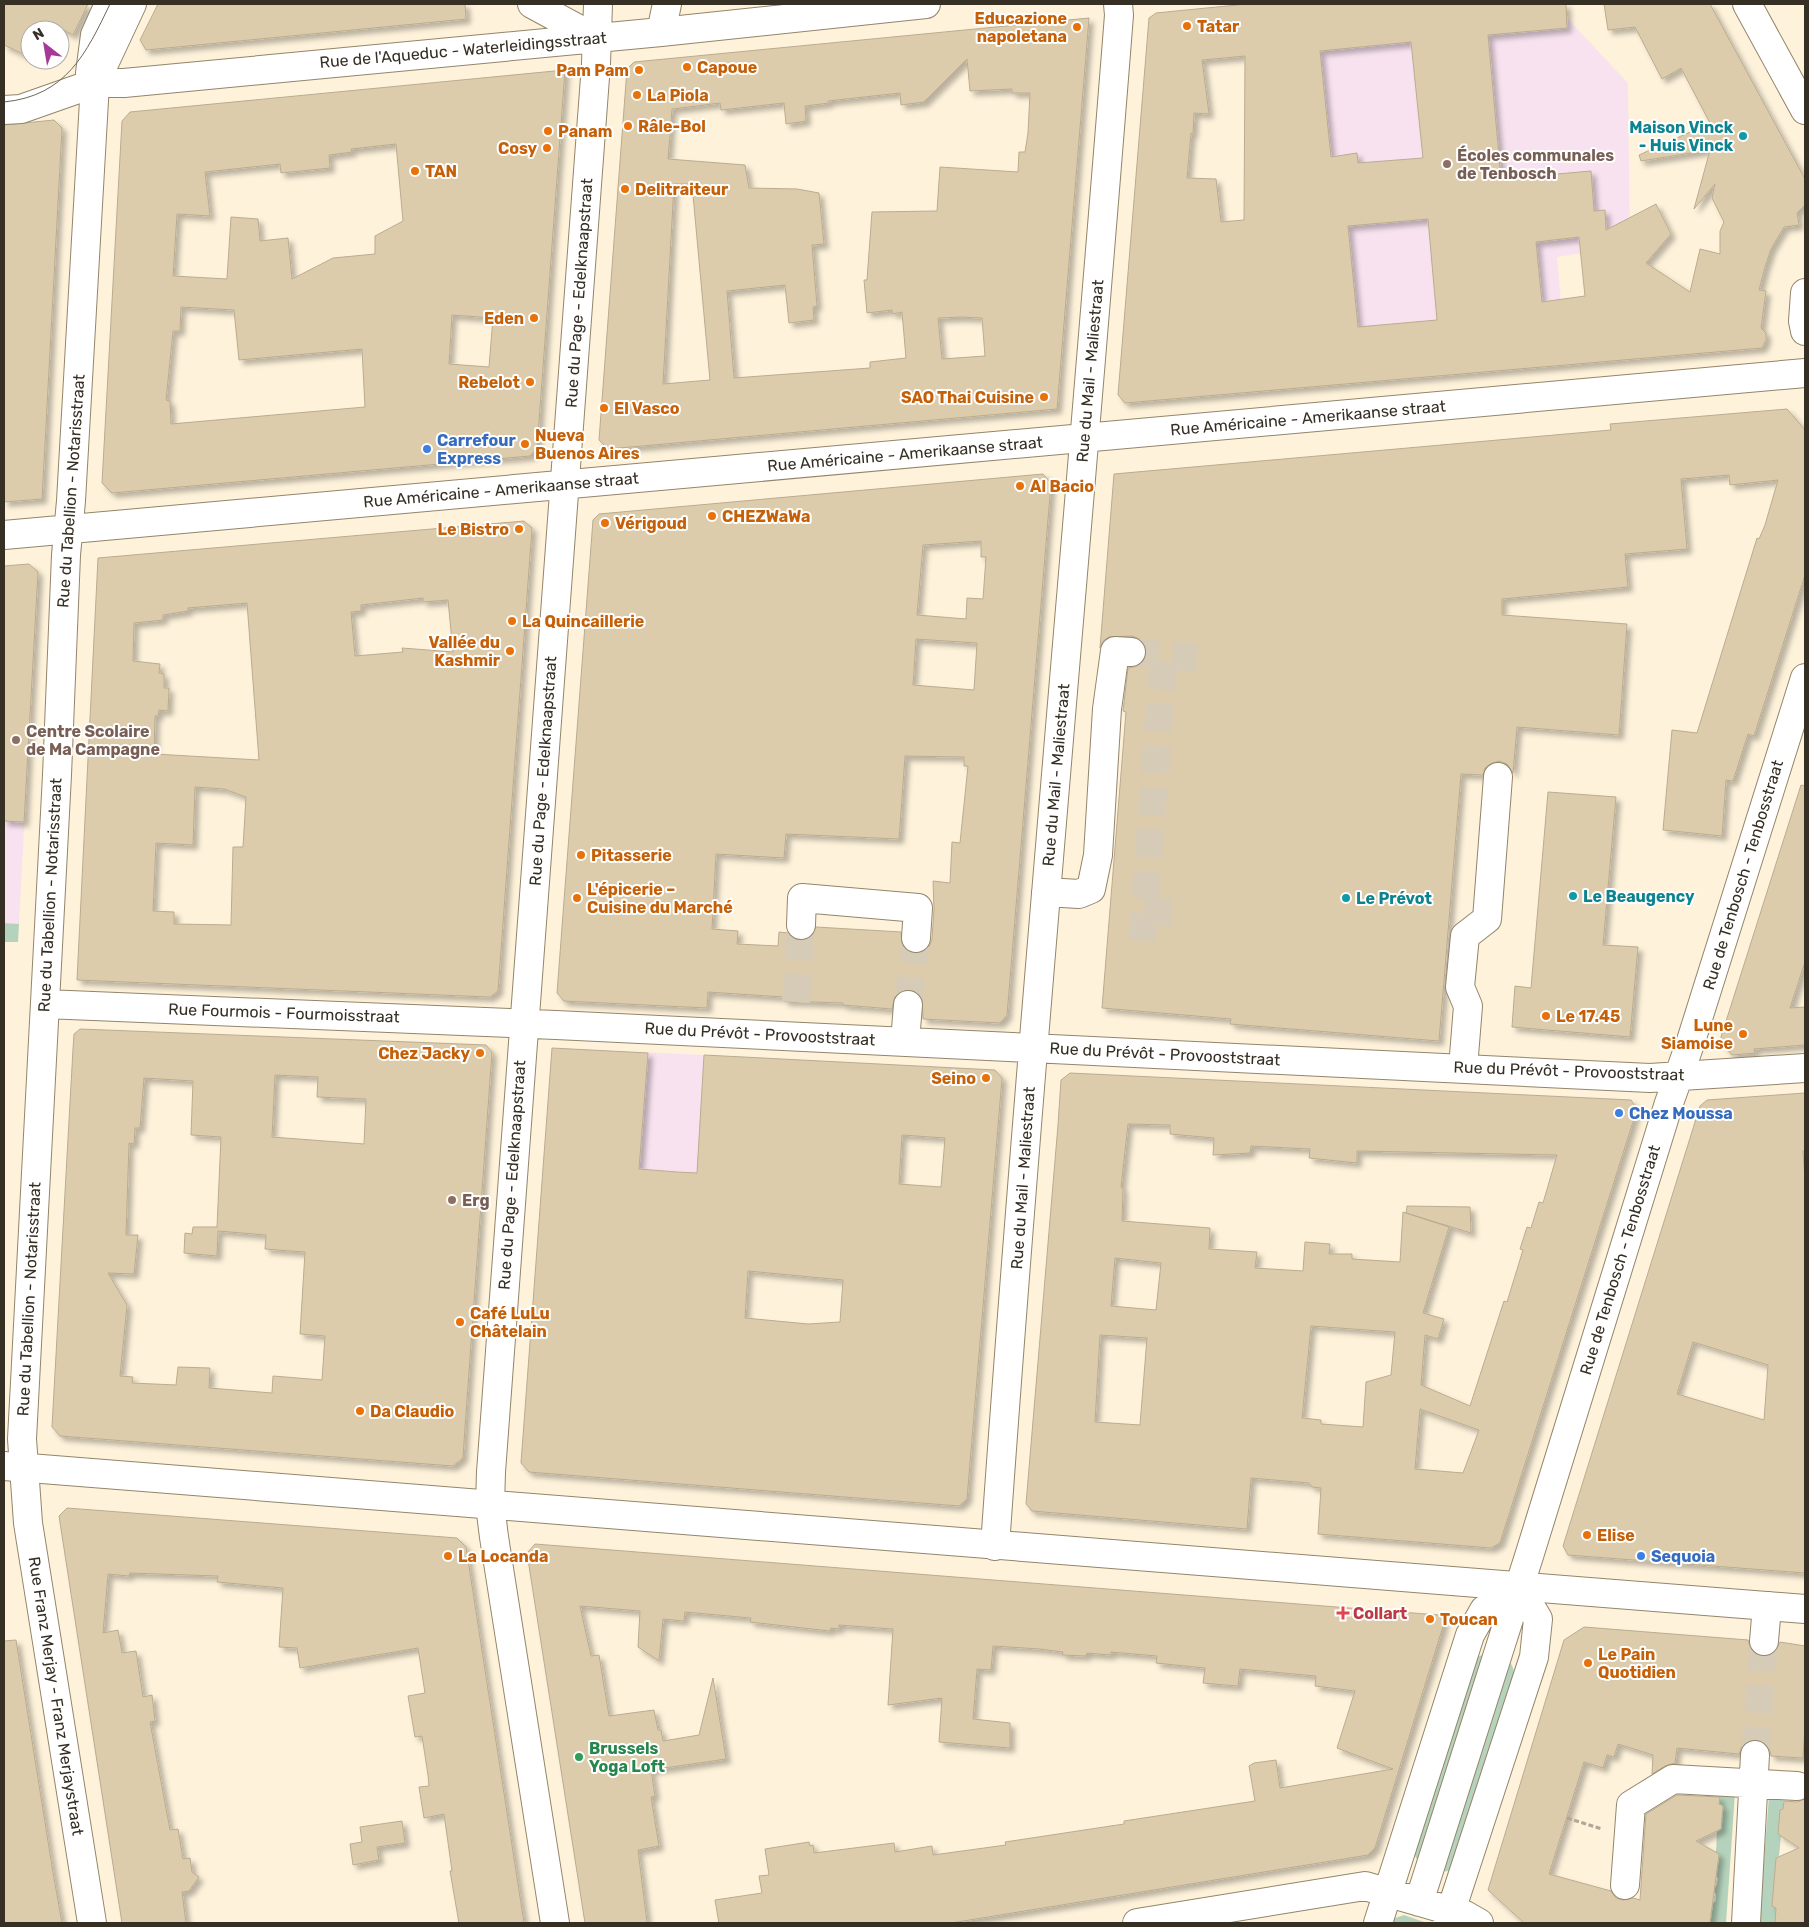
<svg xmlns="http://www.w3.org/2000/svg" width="1809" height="1927" font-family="Rubik,sans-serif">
<defs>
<filter id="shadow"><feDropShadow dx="4.5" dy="4.5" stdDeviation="2.5" flood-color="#0004"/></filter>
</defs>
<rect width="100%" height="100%" fill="#fef2da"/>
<path fill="#f8e2ef" d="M1272 4H1554L1628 83 1630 245 1557 257 1562 313 1287 389 1249 6Z
M29 564 38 572 19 924 4 923V566Z
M552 1048 704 1055 697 1173 544 1162Z"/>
<path fill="#b5d3bc" d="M4 923 19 924 18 942H4Z
M1484 1654C1497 1657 1513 1656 1514 1673L1454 1864 1448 1871 1438 1872 1420 1865 1414 1854 1476 1658Z
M1720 1792 1735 1793 1726 1923H1710L1712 1903 1716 1901V1894L1713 1891V1887L1717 1885 1718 1878 1714 1876 1715 1863 1719 1862V1854L1716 1852 1717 1831 1721 1829 1722 1822 1718 1819 1719 1815 1723 1813V1806L1719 1804Z
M1769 1796 1784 1797 1783 1808 1780 1810 1782 1824 1778 1826V1833L1781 1836 1779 1856 1776 1858 1772 1905 1776 1908 1775 1923H1759Z
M1404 1915 1427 1923H1391L1395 1918Z"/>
<path fill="#ddccac" stroke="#baac90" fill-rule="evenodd" filter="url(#shadow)" d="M4 4H88L73 35 64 30H30V57L4 45Z
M158 4H465L466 19 146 50 140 40Z
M1247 4H1566L1567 28 1488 35 1501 179 1591 171 1594 211 1605 210 1606 230 1656 204 1671 234 1646 263 1690 292 1700 249 1720 254V231L1724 222 1712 198 1715 184 1694 209 1710 150 1641 161 1639 155 1710 123 1681 68 1662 79 1635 27 1608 30 1604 4H1710L1805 179V205L1797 213 1799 225 1784 227 1771 249 1765 267 1759 290 1766 291 1761 328 1766 333V340L1762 348 1125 403 1118 395 1149 18 1156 13ZM1411 42 1423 158 1358 163 1357 153 1331 157 1320 51ZM1245 56 1244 220 1221 222 1216 179 1187 178 1191 133 1193 134 1194 113 1209 114 1202 60ZM1428 219 1437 320 1358 327 1348 226ZM1579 237 1585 296 1542 302 1536 242Z
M1089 18 1057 409 608 449 599 440 627 69 634 62ZM967 59 970 91 1012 89V93H1030L1028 133 1025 152H1019L1018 172 940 167 937 211 872 212 867 280H864L867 313 892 310 893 314 902 312 906 358 870 362V368L734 378 727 291 785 285 789 323 814 320 813 307 817 306 812 245 824 244 819 193 797 189 749 188 745 165 668 159 672 109 720 103 721 110 784 103 786 124 806 121 805 106 829 103 828 101 900 93 901 105 924 102ZM674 184H692L710 380 663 384ZM962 317 982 318 985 356 942 359 938 318Z
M565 70 537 448 530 456 112 493 102 483 122 121 130 112ZM396 144 403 221 375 236V254L333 258 292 279 288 238 260 241 258 219 231 217 227 279 173 276 177 214 210 216 205 172 280 164 281 173 330 168 329 155 352 152 351 149ZM181 307 234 310 239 360 362 349 365 407 171 424 170 401 166 400 173 331H180ZM452 315 493 318 489 367 449 364Z
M54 120 62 128 42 499 4 502V125Z
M1787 409 1805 430V575L1754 736 1748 734 1733 781 1726 780 1722 836 1663 830 1672 730 1697 733 1757 538 1759 539 1765 525 1778 480 1730 485 1729 475 1681 479 1687 549 1625 554 1628 587 1502 599V615L1627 624 1619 735 1517 727 1513 773 1507 764 1499 761 1492 763 1485 768 1483 775 1461 774 1439 1041 1230 1024 1231 1019 1102 1008 1126 712 1123 711 1128 668 1138 666 1144 660 1147 652 1145 645 1140 639 1132 636 1109 637 1103 641 1100 648 1114 474 1611 430 1610 424Z
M1043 474 1051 483 1007 1015 1000 1023 923 1019 922 998 916 992 909 989 902 991 895 996 892 1009 843 1005V1003L784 1001V997L708 992 707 1008 564 1001 557 993 593 520 599 514ZM981 541V557H986L983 599 967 598 966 619 917 615 923 545ZM916 639 977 643 974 690 913 685ZM905 756 964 757V766H968L960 843 952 842 950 883 933 881 934 909 932 939 929 947 922 952 915 954 908 951 902 944 901 932 816 927 809 939 801 941 793 938 788 933 779 932 778 946 737 944 738 931 712 929 716 854 784 858 786 834 899 839Z
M524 521 532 528 498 991 490 997 77 980 98 558ZM423 598V602L448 600 453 652 402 648 403 652 355 656 351 612 361 611V605ZM247 603 259 760 154 754 155 716H158L159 710 168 711 169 688H164V674L159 673 160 664 133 661 134 623 163 620V615L188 611V608ZM195 787 224 789 246 797 243 847H233L231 925 174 924V912L153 911 156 843 193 845Z
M29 564 38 572 24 822 4 821V566Z
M1801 785 1805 786V962L1790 1008 1805 1007V1045L1754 1049 1755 1053 1732 1055 1721 1042V1037Z
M1548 792 1616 797 1603 945 1638 947 1630 1037 1512 1027 1515 986 1531 988Z
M80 1029 486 1045 492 1052 465 1427 463 1458 453 1466 60 1436 52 1427 73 1049 74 1034ZM275 1075 318 1077 317 1097 366 1099 364 1144 272 1137ZM144 1078 193 1081 191 1135 221 1137 217 1227H193L192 1234 185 1233 184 1253 217 1256 218 1231 266 1235 265 1249 305 1252 300 1334 325 1336 322 1380 273 1376 272 1393 209 1388 210 1368 178 1367 176 1385 132 1383 133 1377 120 1376 127 1305 108 1273 134 1274 138 1235H126L129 1143 134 1144 135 1128H140Z
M552 1048 648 1053 639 1169 677 1172 697 1173 704 1055 995 1070 1002 1078 967 1499 959 1506 529 1472 521 1463ZM902 1135 945 1138 941 1187 899 1184ZM748 1271 843 1280 840 1322 808 1324 745 1318Z
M1070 1073 1631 1100 1637 1109 1500 1543 1491 1548 1318 1534 1321 1488 1312 1487 1309 1483 1251 1478 1247 1529 1032 1511 1026 1504 1058 1125 1061 1080ZM1128 1124 1170 1125V1134L1214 1138 1213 1155 1250 1153 1251 1146 1310 1149 1309 1158 1357 1163V1151L1557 1155 1543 1203 1539 1202 1531 1228 1527 1227 1520 1249 1523 1250 1507 1302 1504 1301 1470 1406 1421 1385 1425 1335 1438 1339 1444 1319 1423 1313 1449 1227 1403 1212 1400 1262 1352 1259V1254H1329L1330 1244 1305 1242 1303 1271 1255 1268 1257 1252 1209 1249 1210 1228 1122 1221 1123 1188 1121 1187ZM1115 1258 1161 1263 1156 1310 1111 1306ZM1311 1326 1395 1332 1391 1375 1366 1382 1363 1427 1321 1424V1420L1302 1418ZM1100 1335 1147 1338 1140 1425 1095 1422ZM1420 1409 1479 1430 1463 1473 1415 1469Z
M1805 1093V1151H1803L1805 1179V1573L1568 1555 1563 1546 1700 1106 1707 1100ZM1693 1342 1768 1365 1764 1420 1677 1394Z
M1407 1206 1470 1207 1471 1233 1406 1213Z
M67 1508 457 1538 466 1547 524 1923H459L450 1871H452L444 1814 424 1818 419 1787 429 1786 428 1775 422 1736 415 1737 408 1696 425 1693 418 1648 300 1668 297 1648 279 1647 283 1588 217 1582 218 1576 130 1573 129 1576 108 1574 103 1633 118 1630 122 1653 136 1651 143 1697 152 1695 155 1721 150 1722 170 1830 178 1829 183 1859 190 1858 192 1872 199 1877 189 1891 182 1892 186 1923H122L59 1516Z
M535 1544 1400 1612 1439 1615 1444 1623 1375 1848 1368 1855 951 1923H719L715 1900 762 1893 759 1876 769 1875 765 1849 809 1842 810 1846 813 1845 814 1853 894 1843 895 1852 932 1846 933 1855 1006 1845 1005 1842 1124 1824V1821L1255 1801 1249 1766 1254 1763 1276 1760 1280 1788 1393 1769 1337 1748 1355 1691 1315 1686 1316 1676 1240 1669 1238 1686 1203 1683 1205 1668 1156 1663 1157 1656 1111 1652V1655L1087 1653 1086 1656 1062 1655 1063 1652 1040 1649 993 1646 991 1670 977 1669 973 1719 1010 1723V1748L939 1742 942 1698 888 1705 893 1629 839 1625V1629L831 1628 830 1631 750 1622 751 1618 685 1612 684 1621 663 1619 659 1661 638 1647 640 1611 580 1606 591 1656 599 1655 609 1716 654 1710 658 1730H661L663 1741 699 1735 713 1678 726 1759 651 1770 655 1796 651 1797 659 1846 638 1850 647 1923H585L527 1553Z
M1584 1627 1748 1640 1750 1647 1755 1653 1763 1657 1770 1655 1776 1650 1780 1642 1805 1646V1725L1803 1758 1771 1756 1769 1748 1764 1742 1755 1739 1748 1741 1742 1746 1739 1754 1677 1748 1675 1763 1665 1766 1652 1774 1653 1755 1618 1744 1614 1757 1607 1755 1603 1768 1584 1762 1549 1874 1611 1891 1616 1898 1623 1900 1633 1898 1640 1900 1646 1814 1677 1795 1720 1797 1719 1804 1723 1806 1721 1829 1696 1841 1719 1854 1710 1923H1524L1488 1890 1564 1640Z
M16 1640 53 1873 62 1923H4V1641Z
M1805 1799V1923H1775L1776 1908 1772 1906 1776 1858 1799 1848 1778 1834 1780 1810 1783 1809 1784 1801 1797 1802Z
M402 1821 405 1843 377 1847 379 1860 353 1865 350 1844 362 1842 360 1827Z"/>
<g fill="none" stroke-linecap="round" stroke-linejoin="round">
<path stroke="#d6cbb6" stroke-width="28" stroke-dasharray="28 14" stroke-linecap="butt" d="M1131 652 1197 658
M1144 911 1177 913
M1142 941 1164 655
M796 1002 801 925
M908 1005 916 938
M1755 1755 1764 1641"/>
<g stroke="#93856b" stroke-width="30">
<path id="minor" d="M532 4 595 38
M1747 4 1805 110
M661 32 667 4
M90 73 95 35 109 4
M4 110 21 109 95 83H124L661 32 926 4
M1805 293 1803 321 1805 331
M4 535 1805 373
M1046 892 1079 894 1091 889 1098 855 1107 709 1115 651 1131 652
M801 925 802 898 918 908 916 938
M45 1004 556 1025 1650 1078 1805 1068
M905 1041 908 1005
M1463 1068 1468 1006 1460 987 1465 936 1487 919 1498 777
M995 1546C1031 1035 1079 526 1119 15L1118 4
M1764 1641 1767 1606
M1625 1885 1631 1805 1673 1779 1797 1786
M1419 1902 1530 1553 1669 1103 1690 1044 1805 678
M92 1923 28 1523 22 1439 57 775 66 555 71 501 95 83 132 4
M555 1923 494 1537 490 1505 491 1472 596 64 598 4
M1137 1923 1365 1886 1465 1915 1479 1923
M1378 1923 1470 1635 1484 1610 1519 1587
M1447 1923 1534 1657 1538 1619 1519 1587
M1746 1923 1755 1755"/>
</g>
<g stroke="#93856b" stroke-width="30">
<path id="major" d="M4 1466 1805 1609"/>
</g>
<path stroke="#b1a794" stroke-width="3" stroke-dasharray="5 2.5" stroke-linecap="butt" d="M1567 1818 1602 1829"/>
<use href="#minor" stroke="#fff" stroke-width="28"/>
<use href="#major" stroke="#fff" stroke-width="28"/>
<path stroke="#6e6657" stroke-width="1" d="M4 102C66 96 86 54 110 4"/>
</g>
<g fill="#e8710a" stroke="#fff" stroke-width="2">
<circle cx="1187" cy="26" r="5"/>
<circle cx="1077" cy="27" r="5"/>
<circle cx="687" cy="67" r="5"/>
<circle cx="639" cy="70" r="5"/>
<circle cx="637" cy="95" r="5"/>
<circle cx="628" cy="126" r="5"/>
<circle cx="548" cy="131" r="5"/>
<circle cx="547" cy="148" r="5"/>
<circle cx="415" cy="171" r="5"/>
<circle cx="625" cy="189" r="5"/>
<circle cx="534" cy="318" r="5"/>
<circle cx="530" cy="382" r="5"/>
<circle cx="1044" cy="397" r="5"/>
<circle cx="604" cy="408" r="5"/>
<circle cx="525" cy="444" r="5"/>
<circle cx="1020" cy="486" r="5"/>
<circle cx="712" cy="516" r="5"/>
<circle cx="605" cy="523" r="5"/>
<circle cx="519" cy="529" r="5"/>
<circle cx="512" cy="621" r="5"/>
<circle cx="510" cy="651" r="5"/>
<circle cx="581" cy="855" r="5"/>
<circle cx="577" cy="898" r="5"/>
<circle cx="1546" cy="1016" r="5"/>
<circle cx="1743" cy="1034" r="5"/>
<circle cx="480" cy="1053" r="5"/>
<circle cx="986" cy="1078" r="5"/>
<circle cx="460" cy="1322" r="5"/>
<circle cx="360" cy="1411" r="5"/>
<circle cx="1587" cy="1535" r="5"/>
<circle cx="448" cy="1556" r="5"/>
<circle cx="1430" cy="1619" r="5"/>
<circle cx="1588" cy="1663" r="5"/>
</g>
<g fill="#0f9aa8" stroke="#fff" stroke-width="2">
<circle cx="1743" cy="136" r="5"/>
<circle cx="1573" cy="896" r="5"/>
<circle cx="1346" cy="898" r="5"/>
</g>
<g fill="#8d6e63" stroke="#fff" stroke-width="2">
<circle cx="1447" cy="164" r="5"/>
<circle cx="16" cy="740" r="5"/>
<circle cx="452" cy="1200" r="5"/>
</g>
<g fill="#3f7fe0" stroke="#fff" stroke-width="2">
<circle cx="427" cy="449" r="5"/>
<circle cx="1619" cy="1113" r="5"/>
<circle cx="1641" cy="1556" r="5"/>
</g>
<path fill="#e0444e" stroke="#fff" stroke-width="2" d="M1340.5 1605.5h5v5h5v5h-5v5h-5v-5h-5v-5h5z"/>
<circle fill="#2e9e5b" stroke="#fff" stroke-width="2" cx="579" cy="1757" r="5"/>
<g text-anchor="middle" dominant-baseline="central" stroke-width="4" stroke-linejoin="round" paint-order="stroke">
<g font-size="16" font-weight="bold" fill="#c56008" stroke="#fff" text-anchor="start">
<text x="1067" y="18" text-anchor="end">Educazione<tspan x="1067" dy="18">napoletana</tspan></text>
<text x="1197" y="26">Tatar</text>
<text x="697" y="67">Capoue</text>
<text x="629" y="70" text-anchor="end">Pam Pam</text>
<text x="647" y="95">La Piola</text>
<text x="638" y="126">Râle-Bol</text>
<text x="558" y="131">Panam</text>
<text x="537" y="148" text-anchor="end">Cosy</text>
<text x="425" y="171">TAN</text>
<text x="635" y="189">Delitraiteur</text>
<text x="524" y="318" text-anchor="end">Eden</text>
<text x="520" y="382" text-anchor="end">Rebelot</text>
<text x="1034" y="397" text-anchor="end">SAO Thai Cuisine</text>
<text x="614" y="408">El Vasco</text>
<text x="535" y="435">Nueva<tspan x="535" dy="18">Buenos Aires</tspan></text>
<text x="1030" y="486">Al Bacio</text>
<text x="722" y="516">CHEZWaWa</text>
<text x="615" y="523">Vérigoud</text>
<text x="509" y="529" text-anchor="end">Le Bistro</text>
<text x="522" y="621">La Quincaillerie</text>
<text x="500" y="642" text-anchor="end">Vallée du<tspan x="500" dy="18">Kashmir</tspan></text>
<text x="591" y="855">Pitasserie</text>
<text x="587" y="889">L'épicerie –<tspan x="587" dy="18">Cuisine du Marché</tspan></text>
<text x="1556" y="1016">Le 17.45</text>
<text x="1733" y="1025" text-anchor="end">Lune<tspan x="1733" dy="18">Siamoise</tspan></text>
<text x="470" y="1053" text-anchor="end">Chez Jacky</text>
<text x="976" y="1078" text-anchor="end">Seino</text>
<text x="470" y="1313">Café LuLu<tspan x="470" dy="18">Châtelain</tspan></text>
<text x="370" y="1411">Da Claudio</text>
<text x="1597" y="1535">Elise</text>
<text x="458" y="1556">La Locanda</text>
<text x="1440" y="1619">Toucan</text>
<text x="1598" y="1654">Le Pain<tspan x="1598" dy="18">Quotidien</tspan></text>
</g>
<g font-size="16" fill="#352f24" stroke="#fff">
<text transform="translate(463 50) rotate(-5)">Rue de l'Aqueduc - Waterleidingsstraat</text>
<text transform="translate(579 293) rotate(-86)">Rue du Page - Edelknaapstraat</text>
<text transform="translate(1090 371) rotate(-85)">Rue du Mail - Maliestraat</text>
<text transform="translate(1308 418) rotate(-5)">Rue Américaine - Amerikaanse straat</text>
<text transform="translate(905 454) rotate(-5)">Rue Américaine - Amerikaanse straat</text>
<text transform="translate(501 490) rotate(-5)">Rue Américaine - Amerikaanse straat</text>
<text transform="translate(71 491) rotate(-86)">Rue du Tabellion - Notarisstraat</text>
<text transform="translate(543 771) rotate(-86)">Rue du Page - Edelknaapstraat</text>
<text transform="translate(1056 775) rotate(-85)">Rue du Mail - Maliestraat</text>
<text transform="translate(1743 875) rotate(-73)">Rue de Tenbosch - Tenbosstraat</text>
<text transform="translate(50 895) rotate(-87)">Rue du Tabellion - Notarisstraat</text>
<text transform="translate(284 1013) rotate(2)">Rue Fourmois - Fourmoisstraat</text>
<text transform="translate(760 1034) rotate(3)">Rue du Prévôt - Provooststraat</text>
<text transform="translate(1165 1054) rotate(3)">Rue du Prévôt - Provooststraat</text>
<text transform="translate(1569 1071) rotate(2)">Rue du Prévôt - Provooststraat</text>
<text transform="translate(512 1175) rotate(-86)">Rue du Page - Edelknaapstraat</text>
<text transform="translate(1023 1178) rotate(-86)">Rue du Mail - Maliestraat</text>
<text transform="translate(1620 1260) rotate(-73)">Rue de Tenbosch - Tenbosstraat</text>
<text transform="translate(29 1299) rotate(-87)">Rue du Tabellion - Notarisstraat</text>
<text transform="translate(56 1696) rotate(81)">Rue Franz Merjay - Franz Merjaystraat</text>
</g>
<g font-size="16" font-weight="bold" fill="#0d838f" stroke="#fff" text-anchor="start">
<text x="1733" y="127" text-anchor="end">Maison Vinck<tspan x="1733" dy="18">- Huis Vinck</tspan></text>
<text x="1583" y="896">Le Beaugency</text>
<text x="1356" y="898">Le Prévot</text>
</g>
<g font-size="16" font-weight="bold" fill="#785e54" stroke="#fff" text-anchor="start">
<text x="1457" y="155">Écoles communales<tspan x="1457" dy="18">de Tenbosch</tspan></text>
<text x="26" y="731">Centre Scolaire<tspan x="26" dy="18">de Ma Campagne</tspan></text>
<text x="462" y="1200">Erg</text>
</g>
<g font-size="16" font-weight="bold" fill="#366cbe" stroke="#fff" text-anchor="start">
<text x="437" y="440">Carrefour<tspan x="437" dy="18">Express</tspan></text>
<text x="1629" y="1113">Chez Moussa</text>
<text x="1651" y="1556">Sequoia</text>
</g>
<g font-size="16" font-weight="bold" fill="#be3a42" stroke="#fff" text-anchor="start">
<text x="1353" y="1613">Collart</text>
</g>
<g font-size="16" font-weight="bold" fill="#27864d" stroke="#fff" text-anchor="start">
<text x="589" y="1748">Brussels<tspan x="589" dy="18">Yoga Loft</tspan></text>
</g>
</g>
<rect width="1809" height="1927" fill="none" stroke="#352f24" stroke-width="10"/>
<g transform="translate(45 45) rotate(329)"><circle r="24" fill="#ffffff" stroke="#aeaca7"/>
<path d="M0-4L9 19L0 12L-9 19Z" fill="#a63998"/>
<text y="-8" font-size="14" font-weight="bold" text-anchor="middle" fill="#352f24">N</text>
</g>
</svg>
